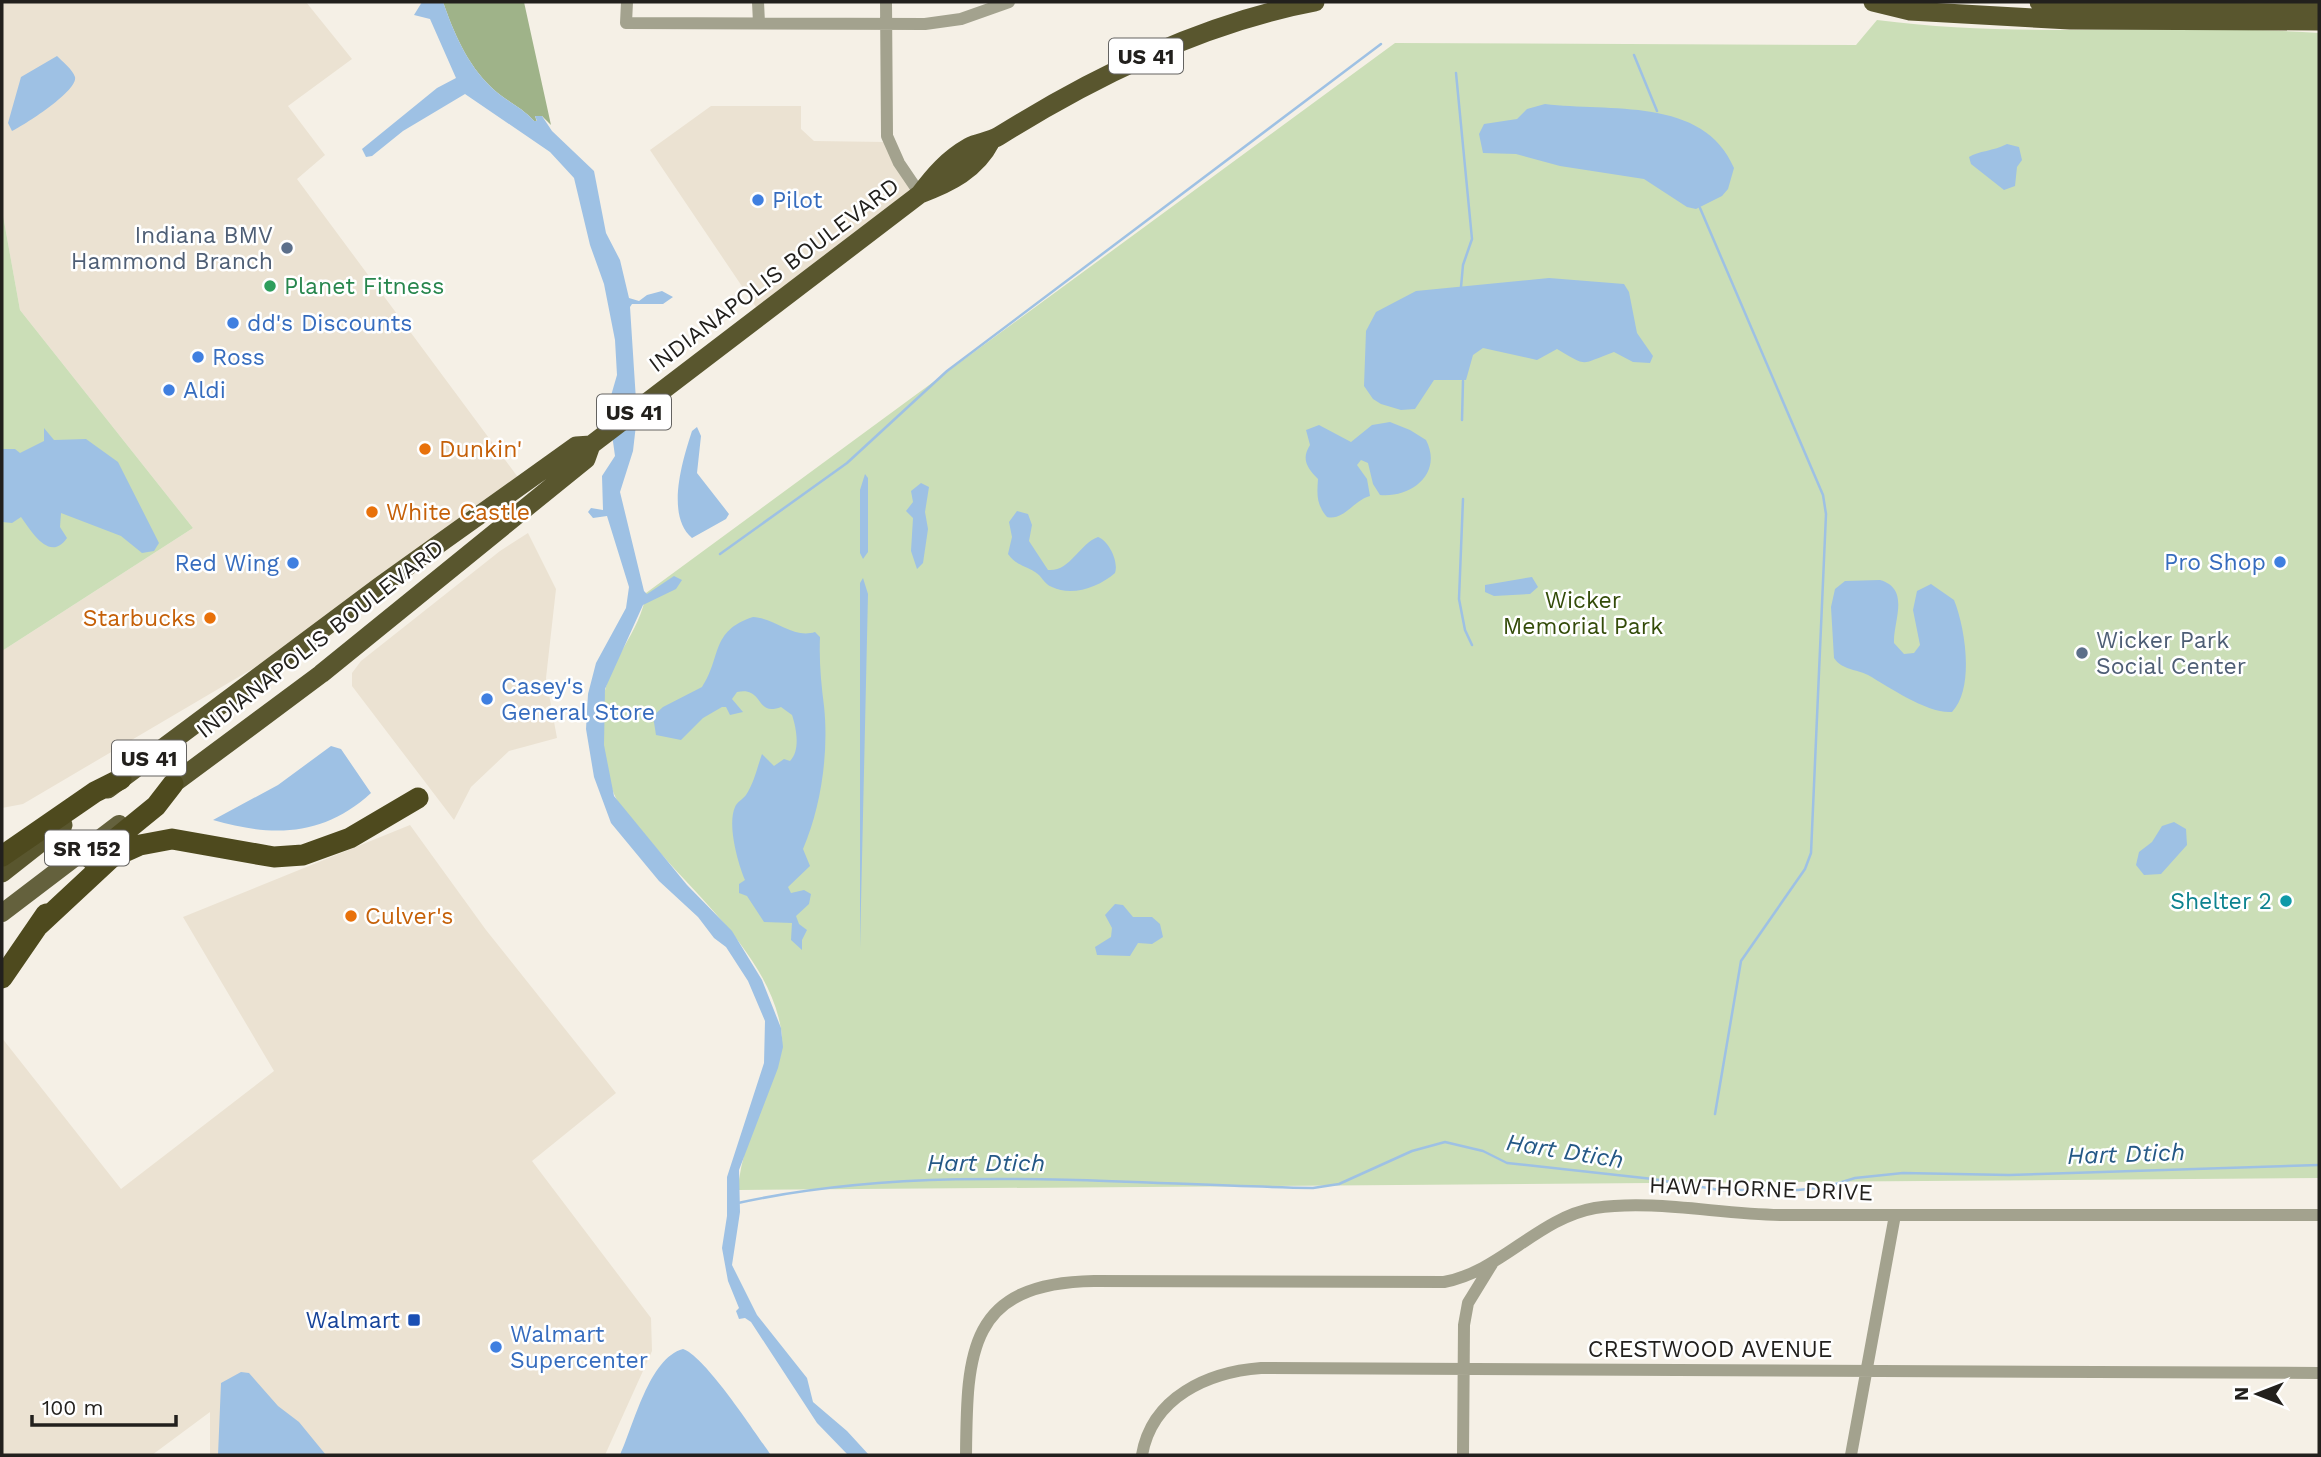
<svg xmlns="http://www.w3.org/2000/svg" width="2321" height="1457" font-family="'Work Sans',sans-serif">
<rect width="100%" height="100%" fill="#f5f0e6"/>
<path fill="#ebe2d2" d="M2 2H306L352 59 288 106 325 155 297 179 520 480 291 646 23 804 2 808V651L193 528 20 310 2 210Z
M711 106H801V129L814 141 885 142 915 193 760 313 650 150Z
M528 533 556 589 546 678 557 738 509 751 471 787 454 820 352 686V673L361 661 500 551Z
M410 825 486 930 616 1093 532 1161 651 1318 652 1351 605 1455H210V1412L152 1455H2V1038L121 1189 274 1071 183 917Z"/>
<path fill="#cbdeb7" d="M1877 20C2023 39 2172 23 2319 33V1178L738 1190C740 1160 752 1128 764 1099 773 1075 786 1055 781 1029 769 956 694 894 649 840 637 826 621 811 614 794 603 768 601 733 603 705 605 663 641 633 646 593L1395 43 1856 45Z
M2 210 20 310 193 528 2 651Z"/>
<path fill="#9fb389" d="M443 2H524L551 125 542 116H535L537 122 534 121C521 106 505 101 491 87 467 64 454 33 443 2Z"/>
<path fill="#9ec1e4" d="M422 2H443C454 33 467 64 491 87 505 101 521 106 534 121H537L535 116H542L552 131 594 171 606 233 620 260 629 298 639 301 647 295 662 291 673 297 663 304H632L630 307 637 416 633 451 620 492 644 591 647 594 674 576 682 580 676 589 643 605 605 689 604 745 614 796 687 885 732 931 762 980 781 1028 783 1047 778 1068 739 1170 740 1212 732 1265 757 1315 807 1378 813 1402 847 1431 869 1455H848L817 1423 751 1322 745 1318 739 1319 736 1311 739 1308 728 1281 722 1248 727 1216V1177L764 1063 765 1021 748 981 726 947 714 938 698 917 659 881 611 823 594 777 586 729 588 694 596 663 626 608 629 587 607 516 593 518 588 512 591 508 603 510 602 476 615 456 608 406 617 375 615 340 604 284 590 245 574 178 550 152 465 94 403 131 372 156 366 157 362 149 437 88 456 78 430 19 414 15Z
M57 56C62 61 73 70 75 77 78 91 24 125 12 131L8 123 21 77Z
M1545 104C1608 112 1704 96 1734 168L1728 189 1722 196 1696 209 1687 207 1644 179 1560 166 1516 154 1483 153 1479 134 1484 124 1517 119 1527 109Z
M2007 144 2019 147 2022 160 2017 167 2015 186 2004 190 1971 164 1969 157C1978 151 1994 151 2007 144Z
M1549 278 1624 284 1629 292 1637 333 1653 356 1650 363 1633 362 1614 352C1580 364 1589 368 1557 349L1537 360 1483 348 1473 355 1466 380H1434L1415 409 1401 410 1381 404 1373 399 1364 386 1366 331 1376 312 1416 291Z
M1390 422 1410 430 1426 440C1443 473 1412 498 1380 495L1373 484 1368 463 1361 460 1357 465 1367 479 1370 496C1354 500 1344 521 1327 517 1316 504 1317 494 1318 479 1307 468 1301 459 1310 445L1306 430 1319 425 1351 442 1372 425Z
M697 427 701 436 697 473 729 514 726 519 692 538C665 515 683 459 692 431Z
M44 428 54 440 86 439 118 462 159 543 154 551 142 553 121 536 61 513 60 527 67 538C50 563 31 531 21 517L12 523 2 522V449H15L20 453 44 441Z
M865 474 868 478V552L863 559 860 553V490Z
M921 483 929 487 925 512 928 529 923 563 917 569 911 551 913 518 906 511 913 502 911 491Z
M1017 511 1028 514 1032 525 1029 541 1048 570C1070 572 1079 544 1098 537 1109 541 1119 562 1115 573 1099 587 1072 597 1052 587 1044 584 1042 576 1035 572 1024 565 1017 566 1008 554L1012 537 1009 522Z
M1532 577 1538 587 1530 594 1494 596 1485 592V585Z
M863 578 868 594 860 948V583Z
M1880 580C1911 589 1893 621 1894 643L1904 654 1914 653 1920 645 1913 610 1917 591 1931 584 1954 600C1965 627 1975 688 1952 712 1928 714 1889 687 1868 675 1856 669 1842 670 1834 658L1831 607 1835 589 1845 581Z
M753 617C775 618 793 639 815 632L820 637C819 661 821 683 824 706 829 753 821 807 803 849L810 866 788 887 791 893 804 890 811 894 809 904 796 916 799 924 807 930 802 940V950L791 940 792 923 764 922 747 896 739 893V884L745 880C738 863 727 825 735 807 737 802 742 800 746 795 754 783 757 768 762 754L774 766 784 759 790 761C801 750 796 727 792 715L781 707C755 717 764 686 737 692L732 699 743 712 730 715 726 707H722L703 718 681 740 656 735 653 716 663 707 702 687C722 657 710 631 753 617Z
M331 746 341 749 371 793C323 837 272 837 213 820L278 785Z
M2174 822 2186 829 2187 845 2161 874 2144 875 2136 865 2139 852 2152 842 2162 826Z
M1115 904 1123 905 1133 917H1152L1160 924 1163 937 1152 944 1138 943 1130 956 1097 955 1095 947 1111 937 1112 928 1105 915Z
M683 1349C705 1356 755 1433 771 1455H620C634 1425 649 1358 683 1349Z
M241 1372 249 1373 278 1406 299 1422 326 1455H218L221 1383Z"/>
<g fill="none" stroke-linecap="round" stroke-linejoin="round">
<path stroke="#9ec1e4" stroke-width="2.5" d="M1634 55 1657 111
M1456 73 1472 239 1463 265 1461 287
M1700 208 1823 495 1826 514 1811 853 1805 869 1741 961 1715 1114
M1462 420 1463 381
M1463 499 1459 599 1465 630 1472 645
M720 554 847 463 947 371 1381 44
M738 1203C926 1162 1122 1185 1313 1188L1339 1184 1412 1151 1445 1142 1483 1151 1507 1163 1653 1179 1720 1190H1798L1826 1187 1855 1178 1903 1173 2009 1175 2319 1165"/>
<path stroke="#a3a28e" stroke-width="12" d="M627 2 626 23 925 24 961 19 1009 2
M758 2 759 23
M886 2 887 136 899 163 920 194
M966 1455C967 1352 968 1283 1094 1281L1444 1282C1500 1272 1538 1218 1595 1208 1655 1199 1722 1215 1785 1215 1963 1215 2141 1215 2319 1215
M1142 1455C1152 1397 1208 1372 1261 1368L2319 1373
M1463 1455 1464 1325 1468 1303 1492 1264
M1851 1455 1895 1215"/>
<path stroke="#64613d" stroke-width="18" d="M2 913 119 824"/>
<path stroke="#59562e" stroke-width="19" d="M1873 2 1910 11 2070 20 2319 21
M2039 2 2319 3
M920 194C950 183 976 170 991 141
M173 784 321 674 586 459 591 445
M108 789 380 586 576 446 591 445 920 194C934 175 948 159 969 147 978 142 989 142 999 136 1095 76 1202 23 1315 2
M2 873 63 825"/>
<path stroke="#4e4a1e" stroke-width="21" d="M2 856 95 792 121 779
M91 859 156 806 173 784
M39 925 111 858 140 845 172 839 274 857 303 855 350 838 418 798
M2 978 46 914"/>
</g>
<g fill="#3f7fe0" stroke="#fff" stroke-width="2.5">
<circle cx="758" cy="200" r="7"/>
<circle cx="233" cy="323" r="7"/>
<circle cx="198" cy="357" r="7"/>
<circle cx="169" cy="390" r="7"/>
<circle cx="2280" cy="562" r="7"/>
<circle cx="293" cy="563" r="7"/>
<circle cx="487" cy="699" r="7"/>
<circle cx="496" cy="1347" r="7"/>
</g>
<g fill="#5c6f8a" stroke="#fff" stroke-width="2.5">
<circle cx="287" cy="248" r="7"/>
<circle cx="2082" cy="653" r="7"/>
</g>
<circle fill="#2e9e5b" stroke="#fff" stroke-width="2.5" cx="270" cy="286" r="7"/>
<g fill="#e8710a" stroke="#fff" stroke-width="2.5">
<circle cx="425" cy="449" r="7"/>
<circle cx="372" cy="512" r="7"/>
<circle cx="210" cy="618" r="7"/>
<circle cx="351" cy="916" r="7"/>
</g>
<circle fill="#0f9aa8" stroke="#fff" stroke-width="2.5" cx="2286" cy="901" r="7"/>
<rect fill="#1a4fb4" stroke="#fff" stroke-width="2.5" x="407" y="1313" width="14" height="14" rx="3.5"/>
<g text-anchor="middle" dominant-baseline="central" stroke-width="5" stroke-linejoin="round" paint-order="stroke">
<g fill="#fff" stroke="#646361" stroke-width="2">
<rect x="1109" y="38.5" width="74" height="35" rx="5"/>
<rect x="597" y="394.5" width="74" height="35" rx="5"/>
<rect x="112" y="740.5" width="74" height="35" rx="5"/>
<rect x="45" y="830.5" width="84" height="35" rx="5"/>
</g>
<g font-size="21" font-weight="bold" fill="#22201d">
<text x="1146" y="56">US 41</text>
<text x="634" y="412">US 41</text>
<text x="149" y="758">US 41</text>
<text x="87" y="848">SR 152</text>
</g>
<g font-size="23" fill="#366cbe" stroke="#fff" text-anchor="start">
<text x="772" y="200">Pilot</text>
<text x="247" y="323">dd's Discounts</text>
<text x="212" y="357">Ross</text>
<text x="183" y="390">Aldi</text>
<text x="2266" y="562" text-anchor="end">Pro Shop</text>
<text x="279" y="563" text-anchor="end">Red Wing</text>
<text x="501" y="686">Casey's<tspan x="501" dy="26">General Store</tspan></text>
<text x="510" y="1334">Walmart<tspan x="510" dy="26">Supercenter</tspan></text>
</g>
<g font-size="23" fill="#4e5e75" stroke="#fff" text-anchor="end">
<text x="273" y="235">Indiana BMV<tspan x="273" dy="26">Hammond Branch</tspan></text>
<text x="2096" y="640" text-anchor="start">Wicker Park<tspan x="2096" dy="26">Social Center</tspan></text>
</g>
<g font-size="23" fill="#22201d" stroke="#fff">
<text transform="translate(774 275) rotate(-37)">INDIANAPOLIS BOULEVARD</text>
<text transform="translate(320 639) rotate(-38)">INDIANAPOLIS BOULEVARD</text>
<text transform="translate(1761 1189) rotate(2)">HAWTHORNE DRIVE</text>
<text x="1710" y="1349">CRESTWOOD AVENUE</text>
</g>
<g font-size="23" fill="#27864d" stroke="#fff" text-anchor="start">
<text x="284" y="286">Planet Fitness</text>
</g>
<g font-size="23" fill="#c56008" stroke="#fff" text-anchor="start">
<text x="439" y="449">Dunkin'</text>
<text x="386" y="512">White Castle</text>
<text x="196" y="618" text-anchor="end">Starbucks</text>
<text x="365" y="916">Culver's</text>
</g>
<g font-size="23" fill="#344c0a" stroke="#fff">
<text x="1583" y="600">Wicker<tspan x="1583" dy="26">Memorial Park</tspan></text>
</g>
<g font-size="23" fill="#0d838f" stroke="#fff" text-anchor="end">
<text x="2272" y="901">Shelter 2</text>
</g>
<g font-size="23" fill="#164399" stroke="#fff" text-anchor="end">
<text x="400" y="1320">Walmart</text>
</g>
<g font-size="24" font-style="italic" fill="#245886" stroke="#fff">
<text transform="translate(1565 1151) rotate(9)">Hart Dtich</text>
<text transform="translate(2126 1154) rotate(-2)">Hart Dtich</text>
<text x="986" y="1163">Hart Dtich</text>
</g>
</g>
<rect width="2321" height="1457" fill="none" stroke="#22201d" stroke-width="7"/>
<g transform="translate(2258 1394) rotate(270)" stroke="#ffffff" stroke-width="5" paint-order="stroke">
<path d="M0-5L12 26L0 18L-12 26Z" fill="#22201d"/>
<text y="-10" font-size="19" font-weight="bold" text-anchor="middle" fill="#22201d">N</text>
</g>
<path d="M32 1415v10h144v-10" fill="none" stroke="#22201d" stroke-width="3.5"/>
<text x="42" y="1415" font-size="21" fill="#22201d" stroke="#ffffff" stroke-width="5" paint-order="stroke">100 m</text>
</svg>
